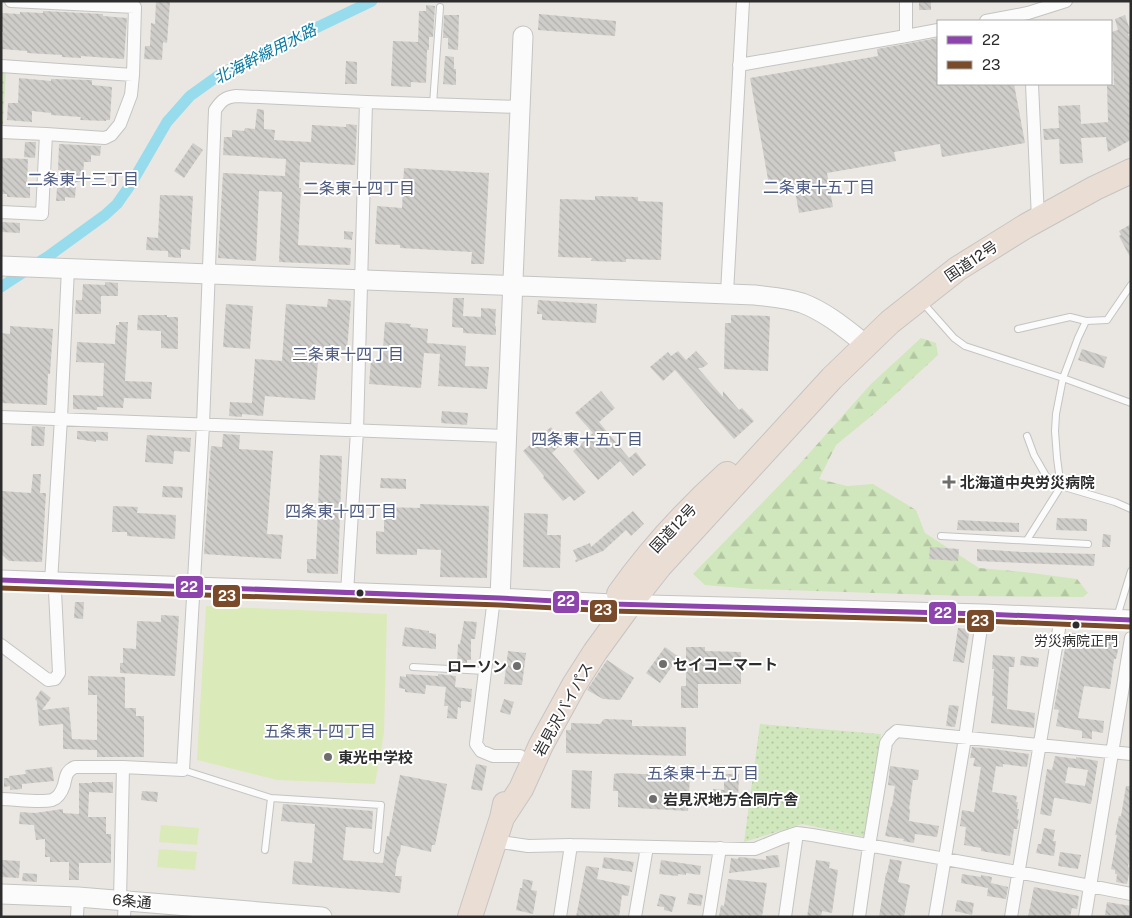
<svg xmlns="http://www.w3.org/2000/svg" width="1132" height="918" font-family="'Public Sans','Noto Sans JP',sans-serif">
<defs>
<pattern id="forest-firs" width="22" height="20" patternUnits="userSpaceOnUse" patternTransform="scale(1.25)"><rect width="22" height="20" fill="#d0e6bc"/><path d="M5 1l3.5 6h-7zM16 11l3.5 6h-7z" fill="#b3c6a2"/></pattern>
<pattern id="park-dots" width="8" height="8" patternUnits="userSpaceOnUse" patternTransform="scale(1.25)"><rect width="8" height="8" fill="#d0e6bc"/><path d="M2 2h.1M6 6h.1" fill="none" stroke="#b3c6a2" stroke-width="1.8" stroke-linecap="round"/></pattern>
<pattern id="building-back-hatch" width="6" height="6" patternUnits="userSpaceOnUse" patternTransform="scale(1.25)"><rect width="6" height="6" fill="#cfcdc9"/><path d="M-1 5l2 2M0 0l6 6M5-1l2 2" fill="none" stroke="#b2b0ad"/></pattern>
</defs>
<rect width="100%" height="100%" fill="#eae7e2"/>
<path fill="url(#forest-firs)" d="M921 338 936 343 938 355 875 413 836 445 819 479 847 486 873 484 916 510 925 533 979 568 1024 572 1077 579 1088 593 1083 597 965 596 754 589 705 585 693 574 796 468 871 384Z"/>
<path fill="url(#park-dots)" d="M1 71H6L3 124H1Z
M760 724 881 734 866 837 802 824 744 842Z"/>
<path fill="#dbeab9" d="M206 606 387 614 384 733 375 784 277 780 197 760Z
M161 825 199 828 197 845 159 842Z
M159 849 197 852 195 870 157 867Z"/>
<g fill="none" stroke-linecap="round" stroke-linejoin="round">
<path stroke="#96dcec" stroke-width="11" d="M1 287 50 255 105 215 117 204 131 184 167 122 190 96 222 73 372 1"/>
</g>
<path fill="url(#building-back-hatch)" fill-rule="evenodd" d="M156 1H170L167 43 163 42 162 60 144 59 145 46H150L151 23 155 24Z
M919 1H931V10H919Z
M426 5 435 6 433 37H429V50H427L426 83 411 82V87L391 86 393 41 418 42 419 11H426Z
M43 11 103 14V16L127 18 124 59 81 56V58L62 57V55L27 53V51L2 49 3 32H1V13L20 14V12L43 13Z
M539 14 616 21 615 36 538 30Z
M444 15H459L458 50 448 49V38H443Z
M1125 15 1131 33 1128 34 1131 42V140L1108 152 1106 137 1081 138 1083 163 1060 164 1059 139 1044 140 1043 129 1059 128 1058 106 1080 105 1081 124 1108 122 1107 85H1114L1113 61 1111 62V32L1118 30 1115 19Z
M938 38V84H1014L1025 143 942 157 940 144 894 152 896 161 827 173 833 207 799 213 793 180 769 185 750 78 878 56 877 49Z
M445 56 454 57V69H456V85L443 84Z
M346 61 357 62V84H345Z
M19 78 51 81V79L92 80V85L112 87 110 120H106V121L80 120 81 117 51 115V113L32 111V122L7 120 8 103H18Z
M257 109 264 110V129L275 130 274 140 311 142 312 125 346 127V124L357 125 355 165 300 162 299 188H301L298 245 351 248 350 265 279 262 282 192 259 191 256 261 218 258 223 173 285 176 286 159 223 155 224 137H232V130L244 131 245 128 255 129Z
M25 142H36L35 158 24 157Z
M193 143 203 150 184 178 174 171Z
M59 144 101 146 100 156 91 155V162H84L83 175H80V182H76L75 198 65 197V201H56L57 188H60L61 170H58Z
M1 158 28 159 27 185H30V198L7 197V194H1Z
M404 168 489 173 484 264H471L472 252 400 248V245L375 244 377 206 402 208Z
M160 195 193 196 190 250 181 249V258L168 257V251L146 250 147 237 158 238Z
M595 196 638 197V201L663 202 661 260 626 259V262L591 261 592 258 558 257 560 199 595 200Z
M1 222 20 223V233L1 232Z
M1131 224V259L1119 236 1121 235 1119 231Z
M344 231 353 232 352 240 344 239Z
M105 282 118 283V296H101V314H75L76 300H82L83 284 105 285Z
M453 298H464L463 316 481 317V308L496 309 495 326H496V335L463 333V328L452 327Z
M328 299 351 301 347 350 319 348 315 400 265 396 263 416 242 414V417L229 416 230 402 252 403 255 359 282 361 286 304 327 307Z
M538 300 597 304 596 323 542 320V314H537Z
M226 304 253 306 250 349 223 347Z
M138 315H167V317H178V349L161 348V331L137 330Z
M731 315 770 316 768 371 724 369 725 323H731Z
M119 322H128L125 381 152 382 151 399 124 398 123 408 97 407V410L73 409V395L103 396 104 363 76 362 77 342 115 344 116 325H119Z
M385 322 411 324 410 327 428 329 427 343 466 346 465 366 489 367 487 389 438 386 440 354 424 353 421 388 369 384 371 360 382 361Z
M10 326 53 329 50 374H48L47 405 1 403V333L10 334Z
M1082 349 1107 357 1104 368 1078 360Z
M678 351 686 360 696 351 708 364 702 368H698L723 397V391L739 410 742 408 754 421 734 439 675 370 663 381 650 367 668 352 671 356Z
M601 391 615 408 599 422 629 458 636 452 646 465 633 476 620 461 598 480 573 451 593 433 575 413Z
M442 411 468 413 467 425 441 423Z
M32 426 45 427 44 446H31Z
M551 427 564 442 552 453 586 492 574 501 570 496 563 501 543 478 544 476 523 451Z
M77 431 108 432V441L96 440V442L77 439Z
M223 434 240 435 239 449 273 451 267 534 283 535 281 559 204 554 211 446 222 447Z
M147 435 191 438 190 452 174 451 173 464 145 462Z
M320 455 342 456 338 574 307 573V559H316Z
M33 474H41L40 493H46L42 562 9 561 1 554V491L31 493Z
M381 478 406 479V489L380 488Z
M163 486 183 487 182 498 162 497Z
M420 504 489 506 487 578 440 577 441 550 417 549V555L376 554V531L384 532V507L420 508Z
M113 506 138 507 137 513 176 515 175 539 127 536V532H112Z
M633 511 644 524 631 536 626 530 603 551 576 562 575 561 577 559 573 550 590 543 591 547Z
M524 513 548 514 547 535H561L560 568 523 567Z
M1057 518 1087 519V531L1056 530Z
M958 520 1019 523V532L957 530Z
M1103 534 1111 535 1110 547H1102Z
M930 547 959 549 958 561 929 559Z
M977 549 1022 552 1095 554 1094 566 977 561Z
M75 602H84L83 619 74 618Z
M161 615 179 616 175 676 120 673V663H123V648L136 649 137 621 161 622Z
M464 621 477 622 475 639H471V660H467V664H457L458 644H460Z
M405 627 429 631V633L436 634V649L402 646Z
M958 628 970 629 964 663 953 661Z
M1068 632 1094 636 1120 641 1116 659H1114L1110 689 1084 686 1078 718 1104 721 1103 733 1092 731V739L1082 738V731L1056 726 1059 710 1054 709Z
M665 647 679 657 660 683 646 673Z
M686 647H705V651L741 652V684H698V708H681V686H686Z
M508 651 526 653 522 685 504 684Z
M993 655 1015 657 1014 667H1009L1007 709 1035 713 1034 728 991 723 994 696H992L994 669H992Z
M1021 656 1039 658 1038 667 1020 665Z
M607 660 634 678 620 700 603 699 587 690Z
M406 674 438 676V674L456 676 455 687 472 689 471 702 461 701V708L458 707 457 719 447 718 448 706H444L446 687 426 685 425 694 405 692V689L399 688 400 676 406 677Z
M88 676 125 677V708H136V716H144V757H97V750L63 749V724L39 726 37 701 35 699 41 690 51 698 42 710 69 707 72 739 97 740V695H88Z
M504 699 514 702 510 715 500 712Z
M949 705 959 706 955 727 946 726Z
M604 719 632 720V726L686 727V756L566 753V730H571V723L600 724Z
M972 747 994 749 1029 754 1027 767 1003 764V767L996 766 992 792 1017 796 1016 802H1018L1017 809H1019L1017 819 1019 820 1017 829H1014L1010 856 981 851V848L964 845 966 827 960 826 962 810 974 812 981 767 973 766 975 758H970Z
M1055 756 1076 759V757L1098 761 1091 804 1056 798H1054L1051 816 1040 814 1047 769 1052 770ZM1068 767 1088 770 1085 786 1065 783Z
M476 764 487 766 482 791 471 789Z
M890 766 919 770 918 780H913L909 809H910L909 821 939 826 937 837 915 834 914 843 903 841 904 839 885 836 891 806H892L895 786 888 785Z
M52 767 54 781 22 784V789L10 790V786L4 787V778H9V776L26 774 25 770Z
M572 770 592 771 590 809 571 808Z
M619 773 690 776 688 811 618 807V791H613L614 774Z
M724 774H739L738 802 713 801V789L724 790Z
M400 775 447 784 435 845H432L431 852 401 845 400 853 397 859 395 876H402L400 893 292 884 294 861 312 863 315 824 281 821 283 804 373 811 372 829 346 827 343 860 383 863 387 836H389Z
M92 782H113V793L89 792 88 817H106V834H111V863H79V880H69V862H50V857H45V839L36 840 34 825 19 824 20 812 35 813 63 809V813L79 814V783H92Z
M1126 786H1131V853L1128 867 1130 868 1127 884 1116 882 1117 874H1115V870L1111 869 1117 835H1115L1119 816H1121Z
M142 791 158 792 157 802 141 800Z
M1044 828 1055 830 1053 841H1056L1054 856 1036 853 1038 844H1041Z
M1060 852 1081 855 1078 869 1058 866Z
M778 855 780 867 729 873 731 858 738 859 739 857H740L766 860V856Z
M604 857 634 862 632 872 602 868Z
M890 859 902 861 898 882 910 885 904 917H879L886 873H887Z
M1 860 20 861 19 878 1 877Z
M661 860 701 866 700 875 686 873V875L678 874V876L659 874Z
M816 860 830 862 829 868 838 870 832 913 822 911 821 917H807Z
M586 866 599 868 597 879 630 886 628 896 622 895 619 917H576Z
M23 873 37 874V882L22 881Z
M962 874 981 877V875L992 877 991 883 1008 887 1006 899 987 896 988 888 961 883Z
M523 879 533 881 531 890 537 891 533 914 516 910 520 888H522Z
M728 879 767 883 762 917H719L721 905 724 906Z
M1034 887 1079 896 1077 909 1072 908 1070 917H1028Z
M689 893 703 895 701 906 687 904Z
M660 894 676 897 672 912 664 910V907L657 906Z
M957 900 974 903 972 915 955 911Z
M1107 902 1131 906V917L1105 915Z"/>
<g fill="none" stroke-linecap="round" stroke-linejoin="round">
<g stroke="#c4c4c3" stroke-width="8">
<path id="lane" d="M433 104 440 7
M1131 285 1107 320 1086 321 1078 338 1063 378 1131 403
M923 303 954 338 965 346 1063 378 1056 414 1055 431 1057 458 1060 481 1061 486 1115 502 1131 509
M1018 329 1070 317 1086 321
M1027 436 1034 455 1046 476 1061 486 1027 540
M941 536 1088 544
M1117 617 1131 571
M413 667 485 671
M183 770 271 798 381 805 377 850
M265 850 271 798"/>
</g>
<g stroke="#c4c4c3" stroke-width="14">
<path id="street" d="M906 1V36L938 30
M986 21 1028 13 1066 1
M739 65 906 36
M1 66 133 75
M1032 84 1038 219
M1 132 46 134
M1 212 42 214 46 134 105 138 111 135 120 124 131 95 133 75 135 7 11 1
M727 293 743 1
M1 417 506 436
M347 593 357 431 366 102
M494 598 476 744 481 751 493 756H520
M1 645 48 680 55 679 59 673 55 591 51 582 61 418 68 268
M1 799C14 799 41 803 52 800 58 798 62 791 64 785 66 776 66 771 75 767H123L183 770 203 425 215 110C221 101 225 97 236 96L366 102 520 107
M494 841 528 846 571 845 742 849H755L782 838 797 833 812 835 1018 872 1131 894
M120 900 123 767
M77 917 78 897
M124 917 125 900
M560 917 571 845
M635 917 647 847
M709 917 720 848
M785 917 797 833
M859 917 869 846 886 743 891 736 897 731 1131 754
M935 917 965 738 983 614
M1011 917 1061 617
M1085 917 1131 638"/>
</g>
<g stroke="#c4c4c3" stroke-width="21">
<path id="secondary" d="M1 266 755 295C771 297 787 298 802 303 826 312 846 329 865 344
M1 580 500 598 612 604 983 614 1131 620
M500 598 523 36
M1 894 78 897 322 917"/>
</g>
<g stroke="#c6c4c3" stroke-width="26">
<path id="highway" d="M619 594C650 550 687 510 727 474
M502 818 521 789 541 745 574 685 595 652 630 604 659 567 832 378 890 322 957 269 1026 226 1095 188 1131 171
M470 917 502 818 505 804"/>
</g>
<use href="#lane" stroke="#fcfbfb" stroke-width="6"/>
<use href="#street" stroke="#fcfbfb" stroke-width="12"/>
<use href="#secondary" stroke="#fcfbfb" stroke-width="19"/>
<use href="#highway" stroke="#eaddd4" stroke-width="24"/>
<g stroke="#fff" stroke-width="9">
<path id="bus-1" d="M1 580 500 598 612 604 983 614 1131 620"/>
</g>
<g stroke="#fff" stroke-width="9">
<path id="bus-2" d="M1 588 500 605 612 611 983 621 1131 627"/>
</g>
<use href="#bus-1" stroke="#8e44ad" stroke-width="5"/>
<use href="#bus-2" stroke="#7a4b2a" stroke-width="5"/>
</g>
<g fill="#6f6e6c" stroke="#fff" stroke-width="2">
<path d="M946.5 474.5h5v5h5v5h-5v5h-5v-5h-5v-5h5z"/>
<circle cx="663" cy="664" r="5"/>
<circle cx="517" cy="666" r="5"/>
<circle cx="328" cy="757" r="5"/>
<circle cx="653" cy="799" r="5"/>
</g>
<g fill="#2d2d2d" stroke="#fff" stroke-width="2">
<circle cx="360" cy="593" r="4.5"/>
<circle cx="1076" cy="625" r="4.5"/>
</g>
<g text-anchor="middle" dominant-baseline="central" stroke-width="4" stroke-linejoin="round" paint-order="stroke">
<g font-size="14" fill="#2d2d2d" stroke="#fff">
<text x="1076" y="641">労災病院正門</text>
</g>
<g font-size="15" fill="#2d2d2d" stroke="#fff">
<text transform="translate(971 261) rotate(-34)">国道12号</text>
<text transform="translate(673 528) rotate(-47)">国道12号</text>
<text transform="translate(563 709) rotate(-61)">岩見沢バイパス</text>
<text transform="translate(132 901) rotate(5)">6条通</text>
</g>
<g font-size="15" font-weight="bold" fill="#2d2d2d" stroke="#fff" text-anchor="start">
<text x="960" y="482">北海道中央労災病院</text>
<text x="673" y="664">セイコーマート</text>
<text x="507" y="666" text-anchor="end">ローソン</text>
<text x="338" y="757">東光中学校</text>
<text x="663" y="799">岩見沢地方合同庁舎</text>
</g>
<g font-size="16" font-style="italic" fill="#0b79a2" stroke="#fff">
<text transform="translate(265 54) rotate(-27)">北海幹線用水路</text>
</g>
<g font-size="16" fill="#4c597f" stroke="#fff">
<text x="83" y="179">二条東十三丁目</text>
<text x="819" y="187">二条東十五丁目</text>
<text x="359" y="188">二条東十四丁目</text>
<text x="348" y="354">三条東十四丁目</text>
<text x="587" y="439">四条東十五丁目</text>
<text x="341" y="511">四条東十四丁目</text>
<text x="320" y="731">五条東十四丁目</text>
<text x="703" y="773">五条東十五丁目</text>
</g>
</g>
<g stroke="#fff" stroke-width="2">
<rect x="175" y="575" width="29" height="24" rx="5" fill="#8e44ad"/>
<rect x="212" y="584" width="29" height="24" rx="5" fill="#7a4b2a"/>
<rect x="552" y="590" width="28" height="24" rx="5" fill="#8e44ad"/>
<rect x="589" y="599" width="29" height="24" rx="5" fill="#7a4b2a"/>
<rect x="928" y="601" width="29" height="24" rx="5" fill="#8e44ad"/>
<rect x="966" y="609" width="29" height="24" rx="5" fill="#7a4b2a"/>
</g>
<g font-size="14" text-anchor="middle" font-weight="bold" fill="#fff">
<text x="189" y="592">22</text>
<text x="227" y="601">23</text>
<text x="566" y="606">22</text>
<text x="603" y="615">23</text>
<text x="943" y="618">22</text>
<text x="980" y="626">23</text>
</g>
<rect width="1132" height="918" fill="none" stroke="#2d2d2d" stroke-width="5"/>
<rect x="937" y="20" width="175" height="65" fill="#ffffff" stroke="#ababab"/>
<rect x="947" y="36" width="25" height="8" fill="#8e44ad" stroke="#ababab"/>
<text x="982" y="45" font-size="15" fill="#2d2d2d">22</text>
<rect x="947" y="61" width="25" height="8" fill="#7a4b2a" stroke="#ababab"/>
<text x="982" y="70" font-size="15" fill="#2d2d2d">23</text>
</svg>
